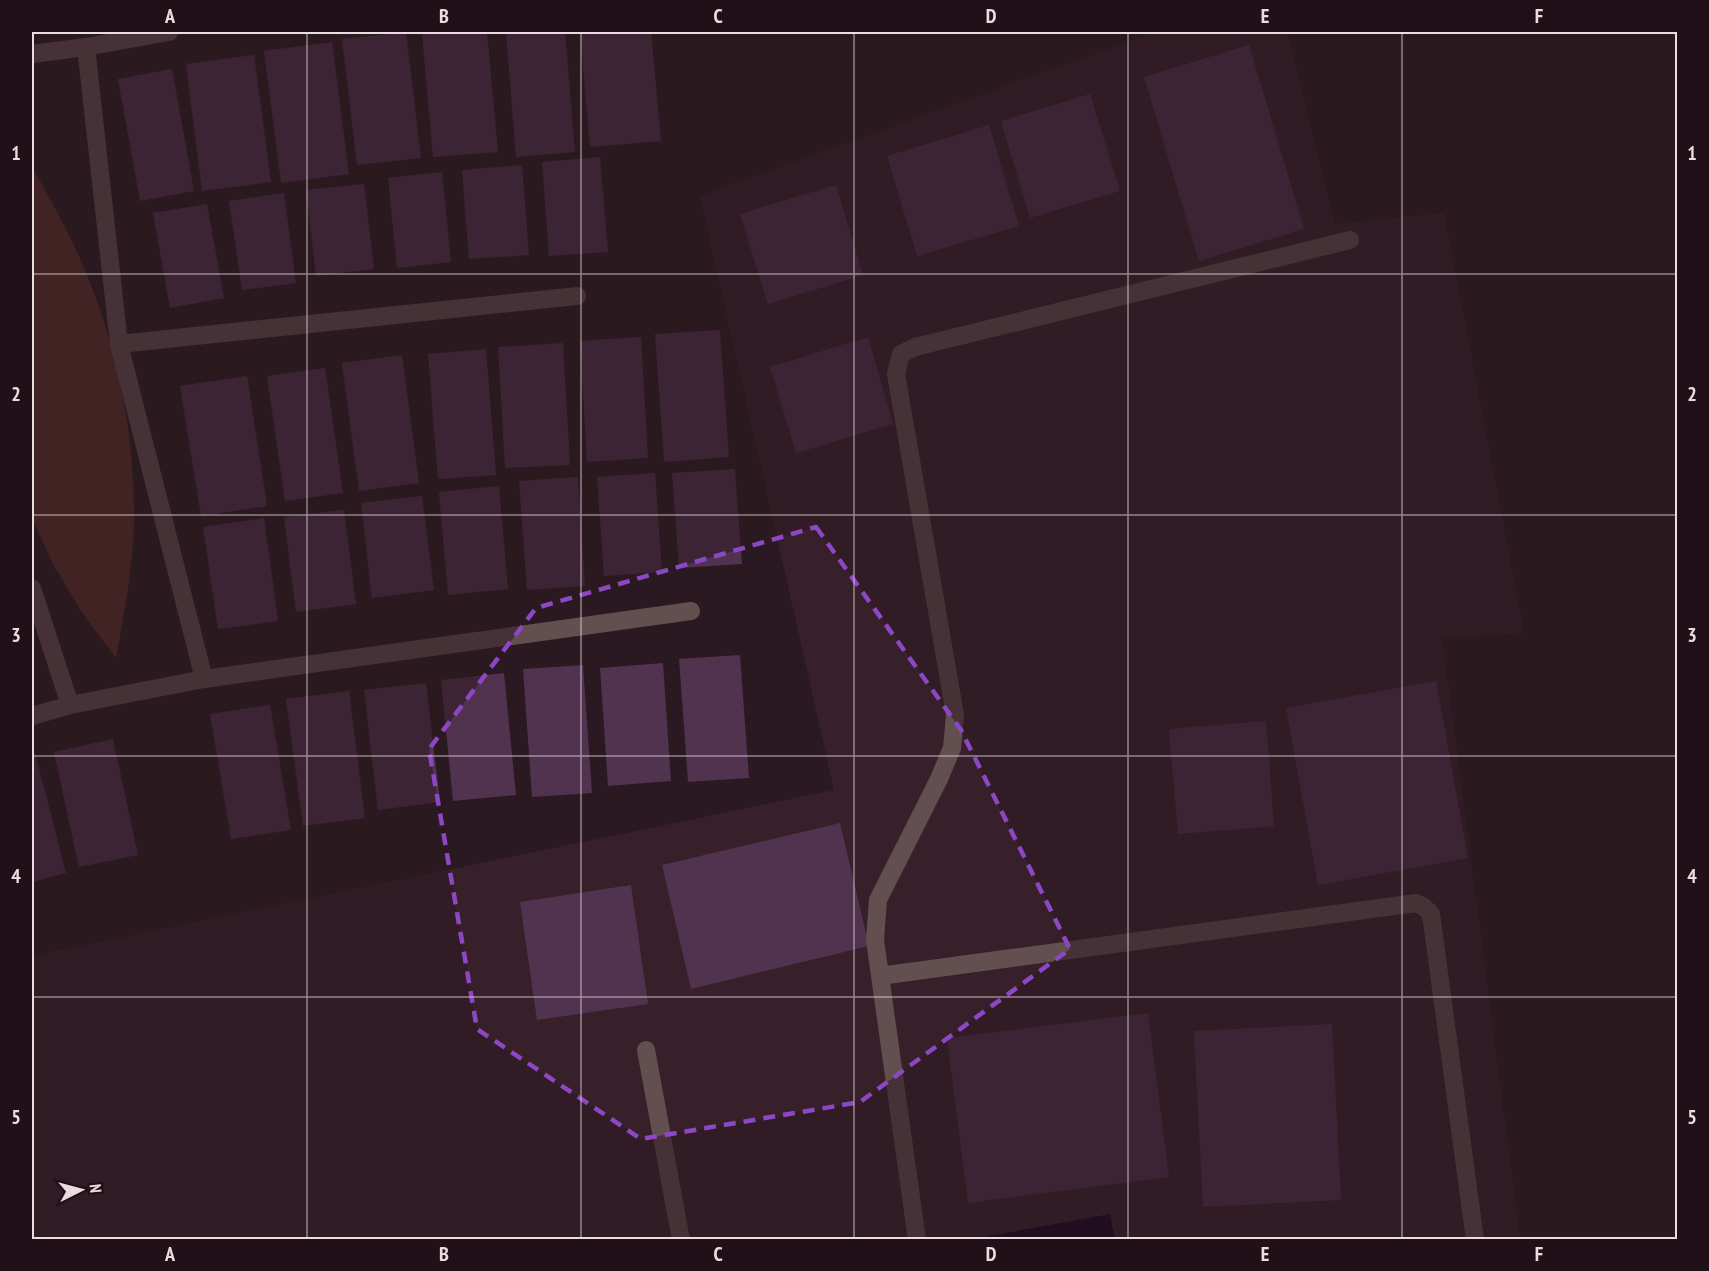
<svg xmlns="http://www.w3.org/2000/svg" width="1709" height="1271" font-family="'PT Sans Narrow',sans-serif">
<rect width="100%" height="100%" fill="#2b1921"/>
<path fill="#38202b" d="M1156 32H1287L1334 224 1444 213 1524 633 1442 638 1520 1239H32V956L834 790 700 196Z"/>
<path fill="#593025" d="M32 167C39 179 46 191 52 203 110 304 140 429 133 545 130 583 123 620 116 658L83 614 54 566 32 519Z"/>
<path fill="#140423" d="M1110 1214 1115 1239H978V1238Z"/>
<path fill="#51324f" d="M406 32 421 158 357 165 342 39Z
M437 32H487L498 152 433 157 422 33Z
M506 32H565L575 152 516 157Z
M580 32H651L661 141 590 147Z
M332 42 349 174 281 183 264 51Z
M1249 45 1304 229 1199 261 1144 77Z
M254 55 271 182 202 191 186 64Z
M172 69 194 191 140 201 118 79Z
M1090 94 1120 191 1030 218 1001 121Z
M989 125 1019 226 917 256 887 156Z
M600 157 608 252 549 256 542 162Z
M522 165 529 255 469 259 462 170Z
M442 172 451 262 397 268 388 178Z
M364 184 374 269 316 276 306 190Z
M836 185 863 275 768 304 740 214Z
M284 193 296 283 242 290 229 201Z
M207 204 224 298 170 308 153 213Z
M720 330 729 457 664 462 655 334Z
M641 337 648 458 587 462 580 341Z
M868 337 893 424 796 453 770 367Z
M563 343 570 465 505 468 498 347Z
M486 349 496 475 438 479 428 354Z
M402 355 419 483 359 491 342 363Z
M325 368 343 493 285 501 267 376Z
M247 376 267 506 201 516 180 386Z
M735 469 742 564 679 568 672 473Z
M655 473 662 572 604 576 597 477Z
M578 477 585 586 527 590 519 481Z
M499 486 508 589 448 595 439 492Z
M422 496 434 590 372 598 361 503Z
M344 510 356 604 296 612 284 517Z
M264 518 278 621 218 629 203 527Z
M740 655 749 778 688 782 679 659Z
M663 663 671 781 608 786 600 668Z
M583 665 592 793 532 797 523 669Z
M504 673 516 795 453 801 441 680Z
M1436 681 1468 858 1318 885 1286 708Z
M426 683 440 802 378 810 364 690Z
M349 691 365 818 303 826 286 699Z
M270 705 291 830 231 839 210 714Z
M1266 721 1274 826 1178 834 1169 729Z
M113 739 138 855 79 867 54 752Z
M35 753 66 873 32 882V754Z
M840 823 869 946 691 989 662 865Z
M631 885 648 1004 537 1020 520 902Z
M1148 1013 1169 1177 968 1203 947 1038Z
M1332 1024 1341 1200 1203 1207 1194 1031Z"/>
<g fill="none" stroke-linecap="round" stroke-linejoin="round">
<path stroke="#644f50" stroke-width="18" d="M86 47 119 344 204 679
M32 54 86 47 169 32
M119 344 577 296
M32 588 70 705
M32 716 70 705 204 679 691 611
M880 976 1416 903 1424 907 1431 914 1475 1240
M646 1050 681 1240
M917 1240 875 940 878 900 939 779 952 748 955 715 896 374 901 354 915 347 1350 240"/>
</g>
<path d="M0 0H1709V1271H0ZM816 527 961 730 1070 949 860 1102 641 1139 477 1029 429 749 536 608Z" fill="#2b1921" fill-opacity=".55" fill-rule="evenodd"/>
<path fill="none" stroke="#8c47c4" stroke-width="4.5" stroke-dasharray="12 8" stroke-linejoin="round" d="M816 527 961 730 1070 949 860 1102 641 1139 477 1029 429 749 536 608Z"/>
<path fill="none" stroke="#eadde2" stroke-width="1.5" stroke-opacity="0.55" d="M307 32V1240M581 32V1240M854 32V1240M1128 32V1240M1402 32V1240M32 274H1678M32 515H1678M32 756H1678M32 997H1678"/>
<rect width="1709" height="1271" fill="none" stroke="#211018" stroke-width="66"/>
<g transform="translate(81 1190) rotate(84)" stroke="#211018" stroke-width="4.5" paint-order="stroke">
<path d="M0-4.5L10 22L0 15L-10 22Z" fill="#eadde2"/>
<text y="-9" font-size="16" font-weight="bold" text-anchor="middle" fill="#eadde2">N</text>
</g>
<rect x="33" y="33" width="1643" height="1205" fill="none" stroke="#eadde2" stroke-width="2"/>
<g font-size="20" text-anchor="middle" font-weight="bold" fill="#eadde2">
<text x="170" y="23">A</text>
<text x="444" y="23">B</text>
<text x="718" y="23">C</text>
<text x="991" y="23">D</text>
<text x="1265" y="23">E</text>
<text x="1539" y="23">F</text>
<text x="16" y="160">1</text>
<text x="1692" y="160">1</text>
<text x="16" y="401">2</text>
<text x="1692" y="401">2</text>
<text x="16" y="642">3</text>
<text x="1692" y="642">3</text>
<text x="16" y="883">4</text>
<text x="1692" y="883">4</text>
<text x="16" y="1124">5</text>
<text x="1692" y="1124">5</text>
<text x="170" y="1261">A</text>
<text x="444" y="1261">B</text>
<text x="718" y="1261">C</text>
<text x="991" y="1261">D</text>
<text x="1265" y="1261">E</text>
<text x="1539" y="1261">F</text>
</g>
</svg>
